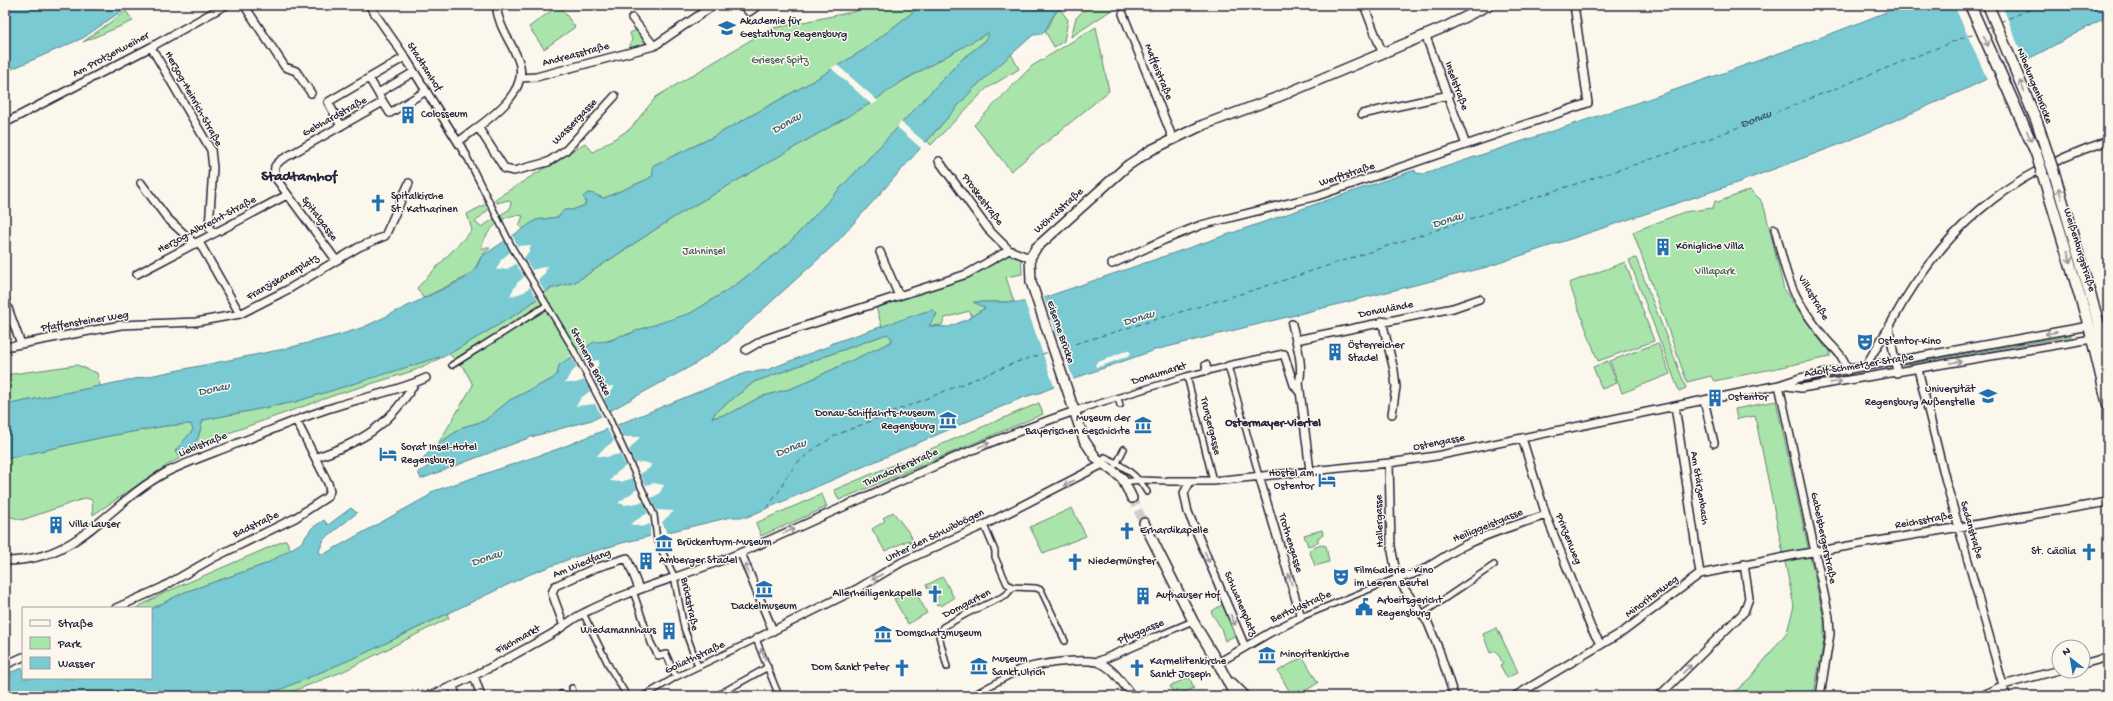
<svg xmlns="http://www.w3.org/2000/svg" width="2113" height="701" font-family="'Gochi Hand',sans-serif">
<rect width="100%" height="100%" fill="#fbf7ec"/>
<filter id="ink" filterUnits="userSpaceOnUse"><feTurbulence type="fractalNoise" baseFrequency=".025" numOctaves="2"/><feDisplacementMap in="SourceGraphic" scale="8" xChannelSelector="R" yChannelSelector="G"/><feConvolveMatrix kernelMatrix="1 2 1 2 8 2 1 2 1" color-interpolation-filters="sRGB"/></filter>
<g filter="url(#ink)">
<path fill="#a9e5ab" stroke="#668473" d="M559 5 575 27 544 49 529 27Z
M863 5H922L865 49 813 81 711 138 654 165 653 175 648 179 604 198 590 193 586 194 585 205 572 210H566L558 217 536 220 524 230 519 226 523 216C505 211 485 231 481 248H490L481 257 472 274 423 298 417 288 472 230 467 214 486 204 489 209 475 222 481 227 510 209 511 202 508 200 497 203 495 199 585 143 593 152 630 129 656 97 769 29 857 11Z
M1089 5H1119L1071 37 1076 18Z
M1060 9 1068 20 1064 41 1054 47 1045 31C1052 25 1051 15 1060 9Z
M126 11 133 21 83 42Z
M1096 27 1109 91 1011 171 974 125 1032 66Z
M638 29 647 43 631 48 630 44 632 40 630 33Z
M987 33 989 35 985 41 961 60 786 246 734 286 691 313 601 343 557 374 552 379 510 400 484 421 463 427 438 444 473 385 464 368 449 354 413 371 338 394 226 434 169 464 93 515 92 500 86 498 22 520 5 515V459L104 437 165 426 191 424 193 430 175 451 185 454 198 438 203 420 295 402 449 354 520 312 550 289 575 282 585 276 676 216 871 103 884 92Z
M1011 54 1019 69 986 89 931 145 927 141 974 88Z
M1750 190 1760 199 1765 210 1784 290 1825 347 1830 348V357L1714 381 1711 376 1687 382 1633 232 1684 212 1713 208 1715 201 1718 202Z
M1009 250 1021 255 1022 274 1006 277 1014 302H975L985 308 972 316 969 311 945 318 942 325 928 326 937 315 932 310 882 327 875 304 967 274Z
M1636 258 1686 388 1679 391 1629 260Z
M1625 262 1654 341 1598 361 1569 283Z
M887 334 891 336V342L793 388 760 397 731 413 712 418 716 412 754 382Z
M2071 334V336L1908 364V363Z
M1658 343 1670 374 1622 393 1610 361Z
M1608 361 1617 383 1602 389 1593 367Z
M77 365 97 373 100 386 5 405V375Z
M1776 401 1824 620V640L1814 693 1810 696H1730L1751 677 1787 632 1794 606 1755 416 1737 419 1735 409Z
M1039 403 1043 414 839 500 834 490Z
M822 494 827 507 761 536 756 523Z
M1072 508 1086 536 1043 553 1030 527Z
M893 512 910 534 916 548 913 550 909 540 885 551 872 529 885 521 883 518Z
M1322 530 1323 534 1318 538V543L1308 546 1304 535Z
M286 540 291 550 266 564 185 592 151 609 136 608 166 592Z
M1321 545 1326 546 1329 562 1315 566 1309 550Z
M943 577 954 598 941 606 940 604 937 605 934 599 938 598 940 592 934 589 930 593 926 585Z
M914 589 927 613 908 624 894 599Z
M1223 604 1236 635 1225 641 1221 628 1211 612Z
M447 614 449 618 344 671 281 696H265L361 655Z
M1497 628 1518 672 1507 678 1500 665 1503 663 1496 651 1490 653 1483 634Z
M1303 657 1318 683 1297 696H1292L1278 671Z
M1189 677 1194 688 1175 696 1170 686Z"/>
<path fill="#79cad2" stroke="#568796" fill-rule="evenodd" d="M5 5H130L83 38 5 72Z
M922 5H1065C1062 7 1057 10 1055 13 1047 22 1049 35 1033 35L974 88 836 243 727 342 695 364 595 419 531 437 421 479 418 472 428 467 423 458 438 444 463 427 484 421 510 400 552 379 557 374 559 365 594 342 610 341 622 335H628L638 330 691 313 734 286 786 246 961 60 985 41 988 37V33L904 80 871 103 676 216 585 276 575 282 550 289 520 312 449 354 295 402 203 420 198 438 185 454 177 455 175 451 193 430 191 424 165 426 104 437 5 459V405L284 349 339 335 364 327 464 279 476 269 481 257 536 220 558 217 564 210H572L585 205 586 201 583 197C590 189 596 196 604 198L648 179 653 175 652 167 654 165 711 138 813 81 865 49Z
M1904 5H2108V16L2038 54 1966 89 1846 142 1734 184 1487 267 1155 350 1084 375 1039 393 1024 397 747 517H731L622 543 572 558 528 575 361 655 265 696H5V674L23 668V678H151V609L185 592 266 564 301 543 312 528 324 520 328 525 351 508 357 513 324 539 319 551 321 554 326 553 430 495 431 492 558 449 745 373 767 370 829 346 830 344 924 312 932 310 937 314 929 326 949 327 968 319 985 308 973 302H1024L1046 297 1415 170 1416 173 1424 174C1584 120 1747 69 1904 5ZM887 334 893 339 891 342 793 388 760 397 731 413 712 418 716 412 754 382Z"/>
<path fill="#fbf7ec" d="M1954 5H2002L2025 62 1988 81Z
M837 65 878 101 872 105 831 68Z
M901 122 927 144 922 149 897 127Z
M512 235 518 246 531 245 529 251 524 258 532 270 547 266 545 273 538 280 546 294 538 300 530 287 524 292 509 297 517 283 524 277 516 264 507 269 496 270 501 260 510 252 504 240Z
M1043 295 1074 381 1055 389 1024 300Z
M580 349 585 362 599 360 598 366 592 375 598 387 615 386 604 399 611 412 602 417 595 404 576 406 581 398 590 391 584 380 576 383H565L570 374 577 367 571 356 565 359Z
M1128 350 1131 353 1129 356 1098 367 1095 366 1096 363Z
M616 422 623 437H640L629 450 635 463 643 462 651 464 650 468 640 474 646 485 653 483 664 485 659 494 651 498 657 510 674 511 662 522 667 534 650 538V524L642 527 630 524 648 513 643 502 626 505 618 503 637 489 632 478 621 482 610 481 615 474 626 466 620 454 606 457 597 456 602 450 614 441 606 427Z"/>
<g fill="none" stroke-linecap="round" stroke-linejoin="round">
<g stroke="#405d70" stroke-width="1" stroke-dasharray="5 4" stroke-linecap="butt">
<path d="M2000 22 2041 5"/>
<path d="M1986 28 1992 26"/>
<path id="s1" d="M1058 349 1260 288 1691 146 1977 32"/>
<path d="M767 508 782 487 784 480 797 463 814 449 836 435 1017 362 1049 352"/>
</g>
<path stroke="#d0ccc9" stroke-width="7" stroke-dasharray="7 3.5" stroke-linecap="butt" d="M1709 399 1721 397"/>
<path stroke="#d0ccc9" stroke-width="9" stroke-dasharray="9 4.5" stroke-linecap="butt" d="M1132 498 1144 523"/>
<g stroke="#22223b" stroke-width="8">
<path id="pedestrian" d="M466 155 513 249 572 347 609 418 654 515 657 540
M452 365 547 305
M1187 376 1213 481
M1118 398 1120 405
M1084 408 1187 376 1228 366 1259 476
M1105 457C1123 466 1137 474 1147 492
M1116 465 1124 449
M1124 482 1140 480 1168 481
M984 525 995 551V557L1007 584 1013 587 1036 588 1041 590 1065 641
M660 547 674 576 684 628 698 666
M633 591 651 643 658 656 666 654 676 677
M583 613 610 668 627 696
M1422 614 1494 565
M1301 617 1397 578
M1155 637 1193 621
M947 667 939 636 943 627 966 614 1006 595 1013 587
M572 688 574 696
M561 694 563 696
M644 696 676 677 756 639 779 696
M716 696 768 667
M971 696 1016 672"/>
</g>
<g stroke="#22223b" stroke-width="10">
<path id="minor" d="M244 5 285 67 296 71 311 93
M369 5 405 57 466 155
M743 5 749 12 759 5
M1364 5 1382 52
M1123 14 1173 139
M632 18 654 46
M1425 34 1466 145
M151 47 211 150 213 168 209 227 213 234
M369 78 378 93
M520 78 536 77 654 46 714 5
M383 102 378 93 414 72
M1362 114 1449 95
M5 123 151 47 226 5
M341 126 328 102 405 57
M478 127 505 169 514 171 548 162 566 150 615 96
M458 142C481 124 533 94 518 59 509 38 499 28 496 5
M939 161 988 229 1009 250
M141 183 167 218 195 244
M1775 229C1782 255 1786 280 1800 303 1807 315 1816 327 1825 338 1834 349 1845 356 1847 371
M199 242 240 314
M880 252 899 296
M336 260 274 176 275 166 281 160 383 102 390 113 426 91
M1112 264 1164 240 1201 225 1317 196 1588 103 1574 5
M137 274 287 195
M5 300 21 344
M1382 321 1394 370 1396 387 1392 414
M1292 324C1296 342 1304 365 1299 383L1310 471
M1889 327 1897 373
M1296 340 1453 308 1479 299
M5 347 121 325 196 322 240 314 287 290 359 247 385 236 409 183
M746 350 763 340 780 334 967 274 1009 250 1030 258
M1206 365 1207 371
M1228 366 1284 354 1294 385 1300 393
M1865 367C1873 353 1882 339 1890 325 1941 231 2005 174 2108 141
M1918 369 1946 482 2006 696
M1779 385 1829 617 1830 634 1820 696
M1781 385 1801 388 2092 339
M1721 397 1779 385 1800 378 2089 326
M1704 400 1714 443
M1675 406 1700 574
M1522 438 1546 515 1591 628 1601 645
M317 457C362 442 390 425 415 383
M1389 463 1391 546 1397 578
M1168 481H1213L1389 463 1436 456 1709 399
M1190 482 1184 493 1188 512 1245 647
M741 553 773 631
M5 561C80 561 106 505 165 473 189 461 214 453 238 443 270 431 301 417 334 407 364 397 398 391 426 378
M1397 578C1423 575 1442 556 1465 545 1491 532 1519 524 1546 515
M1397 578 1428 623 1439 650 1454 696
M116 608 161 588 215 557 295 518 327 497 330 491 328 483 296 420
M564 626 552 593 555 586 595 568 627 558 639 589
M756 639 857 589 902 562 984 525 1103 464
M1097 662 1155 637
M1218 663 1271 632 1301 617 1259 476
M2083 664 2108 657
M5 665 23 657
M1017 671C1035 664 1078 658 1097 662 1112 666 1123 684 1132 696
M474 676 481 696
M453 686 456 696
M429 696C471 679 509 658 548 636 561 629 571 619 584 613 635 587 690 575 742 552 856 503 966 447 1084 408
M1515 696 1624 631 1700 574 1795 555 2108 502
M1659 696 1744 612 1749 598 1744 564
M1982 696 2003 685 2059 670"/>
</g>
<g stroke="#22223b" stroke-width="12">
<path id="tertiary" d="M1132 498 1122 478 1096 458 1084 440 1031 282 1030 258 1036 248 1127 166 1151 150 1203 125 1278 97 1445 27 1489 5
M1144 523 1193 621 1218 663 1235 696
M1232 683 1245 696"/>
</g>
<g stroke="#22223b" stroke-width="13">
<path id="secondary" d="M1970 5 2036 153
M1988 5 2037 122
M2042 172 2089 326 2108 405
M2055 176 2099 324 2108 371"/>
</g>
<use href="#pedestrian" stroke="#fbf7ec" stroke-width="5"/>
<use href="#minor" stroke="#fbf7ec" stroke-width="7"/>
<use href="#tertiary" stroke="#fbf7ec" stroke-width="9"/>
<use href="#secondary" stroke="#fbf7ec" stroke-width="10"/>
<g stroke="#22223b" stroke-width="13" stroke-linecap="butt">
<path id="secondary-bridge" d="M2037 122 2055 176
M2036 153 2042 172"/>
</g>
<use href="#secondary-bridge" stroke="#fbf7ec" stroke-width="10"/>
</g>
<defs><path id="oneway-shaft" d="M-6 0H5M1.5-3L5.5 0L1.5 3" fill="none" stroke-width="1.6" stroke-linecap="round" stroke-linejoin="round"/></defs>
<g stroke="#99979c">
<use href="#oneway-shaft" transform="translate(1986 41) rotate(66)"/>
<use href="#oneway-shaft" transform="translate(2022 86) rotate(-113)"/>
<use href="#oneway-shaft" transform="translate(2029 136) rotate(68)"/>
<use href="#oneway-shaft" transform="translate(2060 193) rotate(-107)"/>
<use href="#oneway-shaft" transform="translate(2069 257) rotate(74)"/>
<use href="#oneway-shaft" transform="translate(2051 333) rotate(169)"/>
<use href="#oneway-shaft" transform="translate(1956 362) rotate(-10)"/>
<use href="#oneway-shaft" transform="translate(1836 382) rotate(-9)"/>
<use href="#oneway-shaft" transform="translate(984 445) rotate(-22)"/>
<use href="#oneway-shaft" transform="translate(1069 483) rotate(153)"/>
<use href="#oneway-shaft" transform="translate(789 531) rotate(-24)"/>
<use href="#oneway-shaft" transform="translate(1207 557) rotate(67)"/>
<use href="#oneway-shaft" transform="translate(747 569) rotate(-112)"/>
<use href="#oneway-shaft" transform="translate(877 577) rotate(150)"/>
<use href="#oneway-shaft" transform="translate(1290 579) rotate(-107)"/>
<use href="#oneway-shaft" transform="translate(1233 620) rotate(67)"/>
<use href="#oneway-shaft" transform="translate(763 654) rotate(-113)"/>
<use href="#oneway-shaft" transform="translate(1687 669) rotate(-44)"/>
</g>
</g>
<defs>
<g id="university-bare" transform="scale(1.38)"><path d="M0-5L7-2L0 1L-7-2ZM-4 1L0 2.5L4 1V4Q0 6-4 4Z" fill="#1f6fb2" stroke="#fbf7ec" stroke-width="2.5" paint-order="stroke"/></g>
<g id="building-bare" transform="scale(1.38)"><path d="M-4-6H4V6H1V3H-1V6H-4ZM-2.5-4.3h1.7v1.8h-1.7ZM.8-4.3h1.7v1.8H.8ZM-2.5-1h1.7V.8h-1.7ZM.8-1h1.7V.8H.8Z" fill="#1f6fb2" stroke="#fbf7ec" stroke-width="2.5" paint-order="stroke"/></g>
<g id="church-bare" transform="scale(1.38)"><path d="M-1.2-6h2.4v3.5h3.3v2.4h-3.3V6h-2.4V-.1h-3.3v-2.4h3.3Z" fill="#1f6fb2" stroke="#fbf7ec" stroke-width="2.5" paint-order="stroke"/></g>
<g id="theatre-bare" transform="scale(1.38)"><path d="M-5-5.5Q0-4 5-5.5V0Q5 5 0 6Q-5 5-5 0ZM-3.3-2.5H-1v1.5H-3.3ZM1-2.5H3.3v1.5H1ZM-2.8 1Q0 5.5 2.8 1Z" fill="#1f6fb2" stroke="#fbf7ec" stroke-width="2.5" paint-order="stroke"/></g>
<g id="museum-bare" transform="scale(1.38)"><path d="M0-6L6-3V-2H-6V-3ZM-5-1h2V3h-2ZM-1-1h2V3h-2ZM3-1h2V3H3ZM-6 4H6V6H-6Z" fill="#1f6fb2" stroke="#fbf7ec" stroke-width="2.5" paint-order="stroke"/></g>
<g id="hotel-bare" transform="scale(1.38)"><path d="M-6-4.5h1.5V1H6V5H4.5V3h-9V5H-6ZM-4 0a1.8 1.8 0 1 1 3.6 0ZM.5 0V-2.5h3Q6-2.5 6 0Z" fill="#1f6fb2" stroke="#fbf7ec" stroke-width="2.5" paint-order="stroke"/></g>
<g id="civic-bare" transform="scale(1.38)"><path d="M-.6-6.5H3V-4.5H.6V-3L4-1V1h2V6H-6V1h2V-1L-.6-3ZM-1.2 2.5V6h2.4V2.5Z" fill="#1f6fb2" stroke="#fbf7ec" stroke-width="2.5" paint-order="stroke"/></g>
</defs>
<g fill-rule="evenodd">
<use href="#university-bare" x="727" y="28"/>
<use href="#building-bare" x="408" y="115"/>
<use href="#church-bare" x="378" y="203"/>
<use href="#building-bare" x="1663" y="247"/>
<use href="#theatre-bare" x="1865" y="342"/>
<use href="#building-bare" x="1335" y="352"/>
<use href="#university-bare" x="1988" y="396"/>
<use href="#building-bare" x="1715" y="398"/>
<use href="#museum-bare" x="948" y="420"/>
<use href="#museum-bare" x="1143" y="425"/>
<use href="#hotel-bare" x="388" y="454"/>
<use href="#hotel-bare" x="1327" y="480"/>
<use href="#building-bare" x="56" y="525"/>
<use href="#church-bare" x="1127" y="531"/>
<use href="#museum-bare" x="664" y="543"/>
<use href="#church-bare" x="2089" y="552"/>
<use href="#building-bare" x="646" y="561"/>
<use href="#church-bare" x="1075" y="562"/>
<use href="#theatre-bare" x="1341" y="577"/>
<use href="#museum-bare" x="764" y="589"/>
<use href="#church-bare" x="935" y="594"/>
<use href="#building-bare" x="1143" y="596"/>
<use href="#civic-bare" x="1364" y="607"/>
<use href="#building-bare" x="669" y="631"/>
<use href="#museum-bare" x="883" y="634"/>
<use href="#museum-bare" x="1267" y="655"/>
<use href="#museum-bare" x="979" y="666"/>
<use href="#church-bare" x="902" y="668"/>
<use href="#church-bare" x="1137" y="668"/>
</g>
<g text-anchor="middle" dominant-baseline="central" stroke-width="3" stroke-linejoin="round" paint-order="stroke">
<g font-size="11" fill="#22223b" stroke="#fbf7ec" text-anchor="start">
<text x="740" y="22">Akademie für<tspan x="740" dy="13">Gestaltung Regensburg</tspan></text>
<text x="421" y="115">Colosseum</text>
<text x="391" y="197">Spitalkirche<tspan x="391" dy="13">St. Katharinen</tspan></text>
<text x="1676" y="247">Königliche Villa</text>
<text x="1878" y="342">Ostentor-Kino</text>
<text x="1348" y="346">Österreicher<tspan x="1348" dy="13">Stadel</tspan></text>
<text x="1975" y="390" text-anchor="end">Universität<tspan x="1975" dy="13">Regensburg Außenstelle</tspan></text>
<text x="1728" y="398">Ostentor</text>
<text x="935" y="414" text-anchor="end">Donau-Schiffahrts-Museum<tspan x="935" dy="13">Regensburg</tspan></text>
<text x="1130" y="419" text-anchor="end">Museum der<tspan x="1130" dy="13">Bayerischen Geschichte</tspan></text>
<text x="401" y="448">Sorat Insel-Hotel<tspan x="401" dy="13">Regensburg</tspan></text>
<text x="1314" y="474" text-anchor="end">Hostel am<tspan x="1314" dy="13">Ostentor</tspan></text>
<text x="69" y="525">Villa Lauser</text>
<text x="1140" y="531">Erhardikapelle</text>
<text x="677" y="543">Brückenturm-Museum</text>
<text x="2076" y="552" text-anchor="end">St. Cäcilia</text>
<text x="659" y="561">Amberger Stadel</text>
<text x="1088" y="562">Niedermünster</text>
<text x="1354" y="571">FilmGalerie - Kino<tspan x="1354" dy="13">im Leeren Beutel</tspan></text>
<text x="922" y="594" text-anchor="end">Allerheiligenkapelle</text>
<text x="1156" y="596">Aufhauser Hof</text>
<text x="1377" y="601">Arbeitsgericht<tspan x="1377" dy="13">Regensburg</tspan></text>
<text x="764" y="607" text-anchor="middle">Dackelmuseum</text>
<text x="656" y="631" text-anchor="end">Wiedamannhaus</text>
<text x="896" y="634">Domschatzmuseum</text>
<text x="1280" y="655">Minoritenkirche</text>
<text x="992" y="660">Museum<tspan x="992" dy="13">Sankt Ulrich</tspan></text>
<text x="1150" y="662">Karmelitenkirche<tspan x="1150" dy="13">Sankt Joseph</tspan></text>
<text x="889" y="668" text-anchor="end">Dom Sankt Peter</text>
</g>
<g font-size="11" fill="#22223b" stroke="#fbf7ec">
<text transform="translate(111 55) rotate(-28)">Am Protzenweiher</text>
<text transform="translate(576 55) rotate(-15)">Andreasstraße</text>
<text transform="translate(424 67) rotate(57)">Stadtamhof</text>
<text transform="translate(1158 72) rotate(68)">Maffeistraße</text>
<text transform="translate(1456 86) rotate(70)">Inselstraße</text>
<text transform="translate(2034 86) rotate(68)">Nibelungenbrücke</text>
<text transform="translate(193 99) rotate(61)">Herzog-Heinrich-Straße</text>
<text transform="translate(335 117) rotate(-29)">Gebhardstraße</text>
<text transform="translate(575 122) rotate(-46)">Wassergasse</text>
<text transform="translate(1347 175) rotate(-18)">Werftstraße</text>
<text transform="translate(982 200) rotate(53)">Proskestraße</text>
<text transform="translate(1059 211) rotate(-42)">Wöhrdstraße</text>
<text transform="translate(319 219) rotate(53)">Spitalgasse</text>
<text transform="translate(207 225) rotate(-28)">Herzog-Albrecht-Straße</text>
<text transform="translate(2079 250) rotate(73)">Weißenburgstraße</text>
<text transform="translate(283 278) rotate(-30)">Franziskanerplatz</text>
<text transform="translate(1813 298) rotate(59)">Villastraße</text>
<text transform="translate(1386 310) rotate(-11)">Donaulände</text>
<text transform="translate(85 322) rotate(-9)">Pfaffensteiner Weg</text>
<text transform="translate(1060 332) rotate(71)">Eiserne Brücke</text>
<text transform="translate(590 362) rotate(62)">Steinerne Brücke</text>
<text transform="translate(1859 366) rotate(-9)">Adolf-Schmetzer-Straße</text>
<text transform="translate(1159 374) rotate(-17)">Donaumarkt</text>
<text transform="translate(1210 426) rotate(76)">Trunzergasse</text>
<text transform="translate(1439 443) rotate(-11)">Ostengasse</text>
<text transform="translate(203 445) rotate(-22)">Lieblstraße</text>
<text transform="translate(901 468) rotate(-24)">Thundorferstraße</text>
<text transform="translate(1699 488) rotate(81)">Am Stärzenbach</text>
<text transform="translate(1380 521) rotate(-92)">Hallergasse</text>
<text transform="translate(1924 521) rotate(-10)">Reichsstraße</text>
<text transform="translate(256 525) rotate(-25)">Badstraße</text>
<text transform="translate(1488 526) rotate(-22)">Heiliggeistgasse</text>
<text transform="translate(1971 530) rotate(74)">Sedanstraße</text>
<text transform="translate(935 536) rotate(-26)">Unter den Schwibbögen</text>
<text transform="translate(1823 538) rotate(78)">Gabelsbergerstraße</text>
<text transform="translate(1568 539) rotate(68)">Prinzenweg</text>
<text transform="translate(1290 543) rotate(73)">Trothengasse</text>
<text transform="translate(582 564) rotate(-22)">Am Wiedfang</text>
<text transform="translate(1652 597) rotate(-37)">Minoritenweg</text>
<text transform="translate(689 604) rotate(78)">Brückstraße</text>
<text transform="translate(967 604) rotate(-27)">Domgarten</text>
<text transform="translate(1240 604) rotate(67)">Schwanenplatz</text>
<text transform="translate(1301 607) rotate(-24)">Bertoldstraße</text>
<text transform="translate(1141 632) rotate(-23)">Pfluggasse</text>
<text transform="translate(518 640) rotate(-29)">Fischmarkt</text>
<text transform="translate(695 658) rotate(-25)">Goliathstraße</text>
</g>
<g font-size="11" fill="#4a5c5d" stroke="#fbf7ec">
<text x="780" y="61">Grieser Spitz</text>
<text x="704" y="252">Jahninsel</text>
<text x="1715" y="272">Villapark</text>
</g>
<g font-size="12" font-style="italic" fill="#405d70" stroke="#fbf7ec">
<text stroke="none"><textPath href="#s1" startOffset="735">Donau</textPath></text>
<text transform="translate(787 124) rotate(-30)">Donau</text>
<text transform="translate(1448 221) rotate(-18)">Donau</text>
<text transform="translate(1139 319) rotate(-17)">Donau</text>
<text transform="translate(214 390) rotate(-12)">Donau</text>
<text transform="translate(791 449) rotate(-22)">Donau</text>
<text transform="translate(487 559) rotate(-19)">Donau</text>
</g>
<g font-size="12" font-weight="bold" fill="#22223b" stroke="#fbf7ec">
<text x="1273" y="424">Ostermayer-Viertel</text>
</g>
<g font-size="15" font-weight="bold" fill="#22223b" stroke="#fbf7ec">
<text x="299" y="177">Stadtamhof</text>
</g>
</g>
<rect width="2113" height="701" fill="none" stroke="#fbf7ec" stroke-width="20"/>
<rect x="10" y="10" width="2093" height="681" fill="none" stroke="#22223b" stroke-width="1.5" filter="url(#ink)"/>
<rect x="22" y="607" width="130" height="72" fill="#fbf7ec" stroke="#a4a2a5"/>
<rect x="30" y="620" width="20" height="6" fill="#fbf7ec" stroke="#a4a2a5"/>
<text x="58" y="627" font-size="12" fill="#22223b">Straße</text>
<rect x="30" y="637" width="20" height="12" fill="#a9e5ab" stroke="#a4a2a5"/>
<text x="58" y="647" font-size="12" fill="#22223b">Park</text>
<rect x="30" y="657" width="20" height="12" fill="#79cad2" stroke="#a4a2a5"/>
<text x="58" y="667" font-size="12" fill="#22223b">Wasser</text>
<g transform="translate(2071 659) rotate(329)"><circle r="19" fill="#fbf7ec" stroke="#a4a2a5"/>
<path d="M0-3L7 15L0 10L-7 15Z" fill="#1f6fb2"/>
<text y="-6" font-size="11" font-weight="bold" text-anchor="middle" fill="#22223b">N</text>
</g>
</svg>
